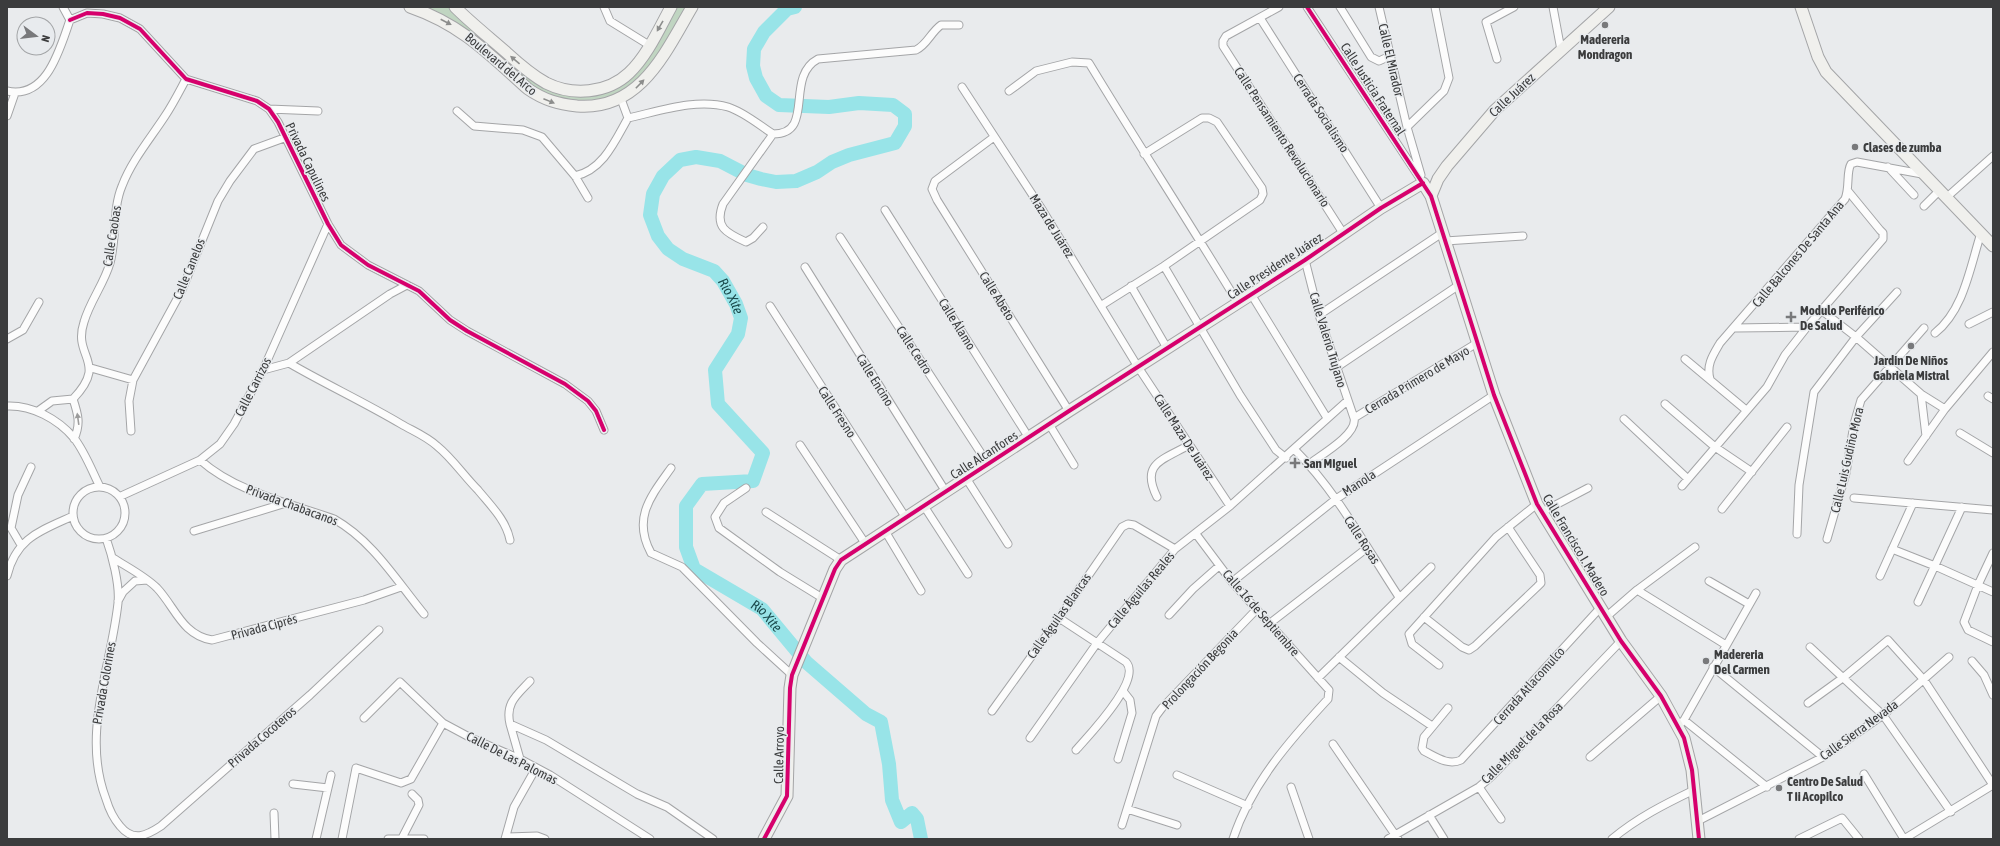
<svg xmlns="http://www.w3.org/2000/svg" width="2000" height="846" font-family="'Asap Condensed',sans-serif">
<rect width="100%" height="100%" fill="#e9ebed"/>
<path fill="#c0d5c1" d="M410 7H455L535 76 573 90 621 80 671 7H692L664 55 621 99 549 101 471 37Z"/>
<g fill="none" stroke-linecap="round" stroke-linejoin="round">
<path stroke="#98e4e8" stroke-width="14" id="s1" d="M795 7 787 9 764 32 754 49 753 66 756 78 766 96 779 105 829 107 859 103 893 105 905 114V126L895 143 849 155 832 162 817 172 796 181 776 182 761 179 747 175 720 161 696 157 680 160 663 176 653 194 650 215 658 236 668 249 683 259 714 271 723 281 736 304 741 318 738 334 715 370 718 404 763 453 753 481 702 484 686 506V547L694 569 762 609 806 662 866 714 881 722 889 764 892 800 901 822 912 813 917 819 921 839"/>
<g stroke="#a4a5a7" stroke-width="9">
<path id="street" d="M63 7 70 20
M604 7 610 21 649 45
M1279 7 1226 36 1223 41V46L1343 233
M1307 7 1423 183
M1340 7 1371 57 1379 61 1390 56
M1379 7 1407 127 1421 175
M1553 7 1561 50
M1260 18 1381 208
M70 20 87 13 103 14 120 18 140 29 186 79 257 101 269 109 278 122 328 224 341 245 368 265 419 291 450 320 467 331 565 384 588 401 596 411 604 430
M1497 59 1486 22 1514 7
M962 87 1043 211 1138 367 1230 506
M7 91C47 100 60 48 70 20
M1009 91 1036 71 1072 62 1089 63C1138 144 1189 222 1238 303
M269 109 318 111
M457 111 474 126 523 130 542 137 575 176 588 198
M7 116 15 93
M628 118C660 111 696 98 728 107 744 112 759 125 773 134
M1407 127 1444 91 1449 78 1435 7
M994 137 935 181 932 189 937 200 1069 411
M1888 167 1914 195
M575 176C603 170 615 141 628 118L621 99
M1947 197 1993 156
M1924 206 1940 190
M885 210 1029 438
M763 227 753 238 746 242C726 233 714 227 723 204L773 134C816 134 784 77 818 59L916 50C927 45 931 32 941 25H959
M840 237 988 464
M1445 241 1523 236
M1305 260 1319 315 1354 418
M1164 266 1240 395 1276 450 1286 458
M805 267 946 492
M1131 286 1167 348
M1251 294 1327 418
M1102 305 1164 266 1260 200 1263 194 1262 188 1217 122 1209 118H1202L1144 154
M770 306 906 518
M1821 310 1856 337 1921 394 1945 409
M1319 315 1442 233
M1969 324 1993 312
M1735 328 1807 327
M1935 333C1964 310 1970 267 1981 233
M7 339 23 330 39 302
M1685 359 1746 410
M289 363 390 294 407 285
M1337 367 1459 285
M91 368 133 380
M263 370 289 363C325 384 364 402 401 424 413 431 426 436 437 446 452 458 464 476 478 490 491 506 506 520 510 540
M1710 379C1706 365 1713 355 1720 343L1845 199C1850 187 1846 172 1851 164L1857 162 1922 174
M1921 394 1926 436
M1988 396 1993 399
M73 399C78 414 81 424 74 439
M1665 404 1715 447 1752 472
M7 406C32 405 58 419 74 438 85 452 92 471 100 487
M38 411 52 401 73 399C109 361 72 358 84 322 90 301 104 284 110 263 117 238 112 210 122 186 132 160 150 139 165 116 173 104 179 92 186 79
M1624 419 1688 479
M1049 424 1074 465
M131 431 129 401 133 380 182 290 218 201 230 181 254 149 284 138
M1960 433 1993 453
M800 445 865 543
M1295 450C1337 492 1366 547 1399 597
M200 460C236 492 289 503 334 519 373 541 396 580 424 614
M1908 461 1945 409 1993 352
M1309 464C1321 455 1358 434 1354 418L1477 343
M671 468C651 496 632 518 651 553L682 567 757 643 792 675
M966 478 1008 544
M1682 486 1767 387 1785 355 1807 327 1883 239V233L1880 230 1848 191
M73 513a26 26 0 1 1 52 0a26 26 0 1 1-52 0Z
M746 488 724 503 715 517 719 528 780 572 824 599
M121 496 200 460 220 444 234 424 263 370 328 224
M1157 497C1140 463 1163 460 1189 445
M1854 498 1993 510
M924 506 968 574
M1722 509 1787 427
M766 512 841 560
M1542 512 1588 488
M194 531 286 503
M885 531 921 591
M1196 534 1232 582 1329 690 1328 699C1290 740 1251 784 1233 839
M1797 534 1799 485 1814 392 1856 337 1897 292
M106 538C112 555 120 585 118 603 111 668 81 734 106 799 109 809 113 818 120 826 133 842 146 836 161 826L310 695 379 630
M1827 539 1846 473 1854 424 1861 400 1924 328
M21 545 11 528 18 495 31 467
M1892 549 1935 566 1993 592
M1993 553 1978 585 1964 622 1968 630 1993 642
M113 558C127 567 145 576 157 588 175 607 182 635 212 640L364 600 401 587
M7 576C16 538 40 531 73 516
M1880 576 1913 503
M1709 581 1749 604
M1232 582 1336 499 1494 395
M1637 590 1726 645
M118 601 123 592 135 581 147 580
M1918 602 1962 507
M1169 615 1193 589 1219 566
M1424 617 1462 647 1469 650 1475 646 1537 587 1541 583 1540 575 1508 527
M1606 617 1637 590 1695 547
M1059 618 1126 662C1143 680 1088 736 1076 750
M1269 624 1367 548
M1810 647 1883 715 1951 812
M1339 657 1383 693 1432 726
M1972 661 1984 675 1993 695
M1439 665 1412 644 1409 634 1496 537 1537 504
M1713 667 1823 757
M1318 678 1431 567
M1808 703 1844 677 1888 640 1924 680 1993 785
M1448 708 1424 737 1422 748 1424 751C1436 757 1448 766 1461 760L1601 607
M992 711 1059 618 1122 527 1128 524 1134 525 1175 549
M364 718 400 682 443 723 471 738 520 759 550 775 650 839
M1684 720 1767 787
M510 724C505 703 517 695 530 681
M1678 726 1684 720 1756 593
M1030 738 1097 643 1175 549 1230 506 1347 401
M1333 744 1398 839
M1590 757 1661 696
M520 759 510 724 546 740 637 794 667 807 713 839
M1118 759 1132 713 1130 700 1123 691
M1864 774 1904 839
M1177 775 1248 806
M293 784 328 788
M1291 787 1309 839
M1479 787 1501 819
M1127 809 1177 825
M274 813 275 839
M1429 815 1444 839
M1696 822 1823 757 1883 715 1949 657
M1122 825 1156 716 1162 708 1256 610
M506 837 537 836 545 839
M402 838 419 805 418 800 412 794
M316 839 331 775
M342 839 356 768 401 783 411 779 443 723
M388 839H424
M505 839 514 807 536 768
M1388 839 1479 787 1493 775 1621 641
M1612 839C1637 818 1665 804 1694 790
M1799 839 1842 818 1859 839
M1904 839 1993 785"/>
</g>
<g stroke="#a4a5a7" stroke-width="13">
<path id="secondary" d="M410 7C462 25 489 54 528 89 544 100 558 104 577 106 640 111 665 53 692 7
M455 7C471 23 490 38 507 53 519 64 532 75 546 83 572 96 607 94 629 73 647 56 659 29 671 7
M1801 7 1818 57 1826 72 1993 246
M1431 196 1438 179 1447 166 1495 110 1609 7
M764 839 787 796 790 688 792 675 835 569 841 560 1069 411 1305 260 1381 208 1423 183 1431 196 1494 395 1537 504 1621 641 1661 696 1684 738 1692 770 1699 839"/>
</g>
<use href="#street" stroke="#fcfcfc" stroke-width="7"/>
<use href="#secondary" stroke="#f0f0ed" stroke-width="11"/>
<g stroke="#e8ebee" stroke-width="6">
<path id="cycleway" d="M1307 7 1431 196 1494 395 1537 504 1621 641 1661 696 1684 738 1692 770 1699 839
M70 20 87 13 103 14 120 18 140 29 186 79 257 101 269 109 278 122 328 224 341 245 368 265 419 291 450 320 467 331 565 384 588 401 596 411 604 430
M764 839 787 796 790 688 792 675 835 569 841 560 1069 411 1305 260 1381 208 1423 183"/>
</g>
<use href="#cycleway" stroke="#d6006c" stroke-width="4"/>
</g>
<defs><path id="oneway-solid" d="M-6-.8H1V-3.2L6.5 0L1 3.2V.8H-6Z"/></defs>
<g fill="#8c8d8c">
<use href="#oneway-solid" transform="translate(446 22) rotate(27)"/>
<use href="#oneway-solid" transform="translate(660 26) rotate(120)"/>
<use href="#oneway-solid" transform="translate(515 60) rotate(-140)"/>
<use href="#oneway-solid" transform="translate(640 84) rotate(-46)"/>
<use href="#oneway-solid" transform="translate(549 101) rotate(22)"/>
</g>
<use fill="#9c9c9c" href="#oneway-solid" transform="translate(78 419) rotate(-98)"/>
<g fill="#78797b" stroke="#e8ebee" stroke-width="1.5">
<circle cx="1605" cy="25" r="4"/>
<circle cx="1855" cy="147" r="4"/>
<path d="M1789 311h4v4h4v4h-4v4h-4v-4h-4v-4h4z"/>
<circle cx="1911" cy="346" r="4"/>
<path d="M1293 457h4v4h4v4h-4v4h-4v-4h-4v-4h4z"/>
<circle cx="1706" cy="661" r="4"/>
<circle cx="1779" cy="788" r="4"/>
</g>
<g text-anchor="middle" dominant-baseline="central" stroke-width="3" stroke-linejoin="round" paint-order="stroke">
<g font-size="13" font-weight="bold" fill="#3b3c3d" stroke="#e8ebee" text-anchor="start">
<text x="1605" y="39" text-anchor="middle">Madereria<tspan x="1605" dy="15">Mondragon</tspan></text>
<text x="1863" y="147">Clases de zumba</text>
<text x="1800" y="310">Modulo Periférico<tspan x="1800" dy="15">De Salud</tspan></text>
<text x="1911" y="360" text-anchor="middle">Jardin De Niños<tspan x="1911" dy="15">Gabriela Mistral</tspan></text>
<text x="1304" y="463">San MIguel</text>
<text x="1714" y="654">Madereria<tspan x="1714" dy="15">Del Carmen</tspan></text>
<text x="1787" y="781">Centro De Salud<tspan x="1787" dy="15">T Ii Acopilco</tspan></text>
</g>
<g font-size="13" fill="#3b3c3d" stroke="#e8ebee">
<text transform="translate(1391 60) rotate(77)">Calle El Mirador</text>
<text transform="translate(501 64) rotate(40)">Boulevard del Arco</text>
<text transform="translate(1373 89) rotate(57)">Calle Justicia Fraternal</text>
<text transform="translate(1512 95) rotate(-43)">Calle Juárez</text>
<text transform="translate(1321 113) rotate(57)">Cerrada Socialismo</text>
<text transform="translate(1282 137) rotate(57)">Calle Pensamiento Revolucionario</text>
<text transform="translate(308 162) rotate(64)">Privada Capulines</text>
<text transform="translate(1052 226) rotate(58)">Maza de Juárez</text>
<text transform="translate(112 236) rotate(-81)">Calle Caobas</text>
<text transform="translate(1798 254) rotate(-50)">Calle Balcones De Santa Ana</text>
<text transform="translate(1275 266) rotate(-33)">Calle Presidente Juárez</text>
<text transform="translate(189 269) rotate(-68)">Calle Canelos</text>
<text transform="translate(997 296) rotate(58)">Calle Abeto</text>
<text transform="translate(957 324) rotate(58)">Calle Álamo</text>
<text transform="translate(1328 340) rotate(73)">Calle Valerio Trujano</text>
<text transform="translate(914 350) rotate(57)">Calle Cedro</text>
<text transform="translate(875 380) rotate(58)">Calle Encino</text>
<text transform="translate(1417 380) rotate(-31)">Cerrada Primero de Mayo</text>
<text transform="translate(253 387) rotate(-63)">Calle Carrizos</text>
<text transform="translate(837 412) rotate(57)">Calle Fresno</text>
<text transform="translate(1184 437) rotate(57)">Calle Maza De Juárez</text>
<text transform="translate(984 455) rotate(-33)">Calle Alcanfores</text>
<text transform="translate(1847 460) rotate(-77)">Calle Luis Gudiño Mora</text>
<text transform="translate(1359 483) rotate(-33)">Manola</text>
<text transform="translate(292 505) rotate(20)">Privada Chabacanos</text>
<text transform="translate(1362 540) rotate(57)">Calle Rosas</text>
<text transform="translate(1576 545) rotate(59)">Calle Francisco I. Madero</text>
<text transform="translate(1141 590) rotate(-50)">Calle Águilas Reales</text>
<text transform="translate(1261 613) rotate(49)">Calle 16 de Septiembre</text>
<text transform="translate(1059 616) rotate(-55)">Calle Águilas Blancas</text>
<text transform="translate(264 627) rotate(-15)">Privada Ciprés</text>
<text transform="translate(1200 669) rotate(-47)">Prolongación Begonia</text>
<text transform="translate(104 683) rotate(-80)">Privada Colorines</text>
<text transform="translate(1529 686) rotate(-48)">Cerrada Atlacomulco</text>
<text transform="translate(1859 730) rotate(-36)">Calle Sierra Nevada</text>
<text transform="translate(262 737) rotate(-41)">Privada Cocoteros</text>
<text transform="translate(1522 743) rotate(-45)">Calle Miguel de la Rosa</text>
<text transform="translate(779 755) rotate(-89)">Calle Arroyo</text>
<text transform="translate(512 758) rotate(27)">Calle De Las Palomas</text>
</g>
<g font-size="14" font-style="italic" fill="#1c4c4e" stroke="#e8ebee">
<text stroke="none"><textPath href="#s1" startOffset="701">Rio Xite</textPath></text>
<text stroke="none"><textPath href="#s1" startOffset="1144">Rio Xite</textPath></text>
</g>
</g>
<rect width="2000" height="846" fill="none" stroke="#3b3c3d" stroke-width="16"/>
<g transform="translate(36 36) rotate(105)"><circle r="19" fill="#e8ebee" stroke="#a3a5a7"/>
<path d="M0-3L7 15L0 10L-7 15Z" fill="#78797b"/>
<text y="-6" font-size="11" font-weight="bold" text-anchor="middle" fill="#3b3c3d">N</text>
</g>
</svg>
